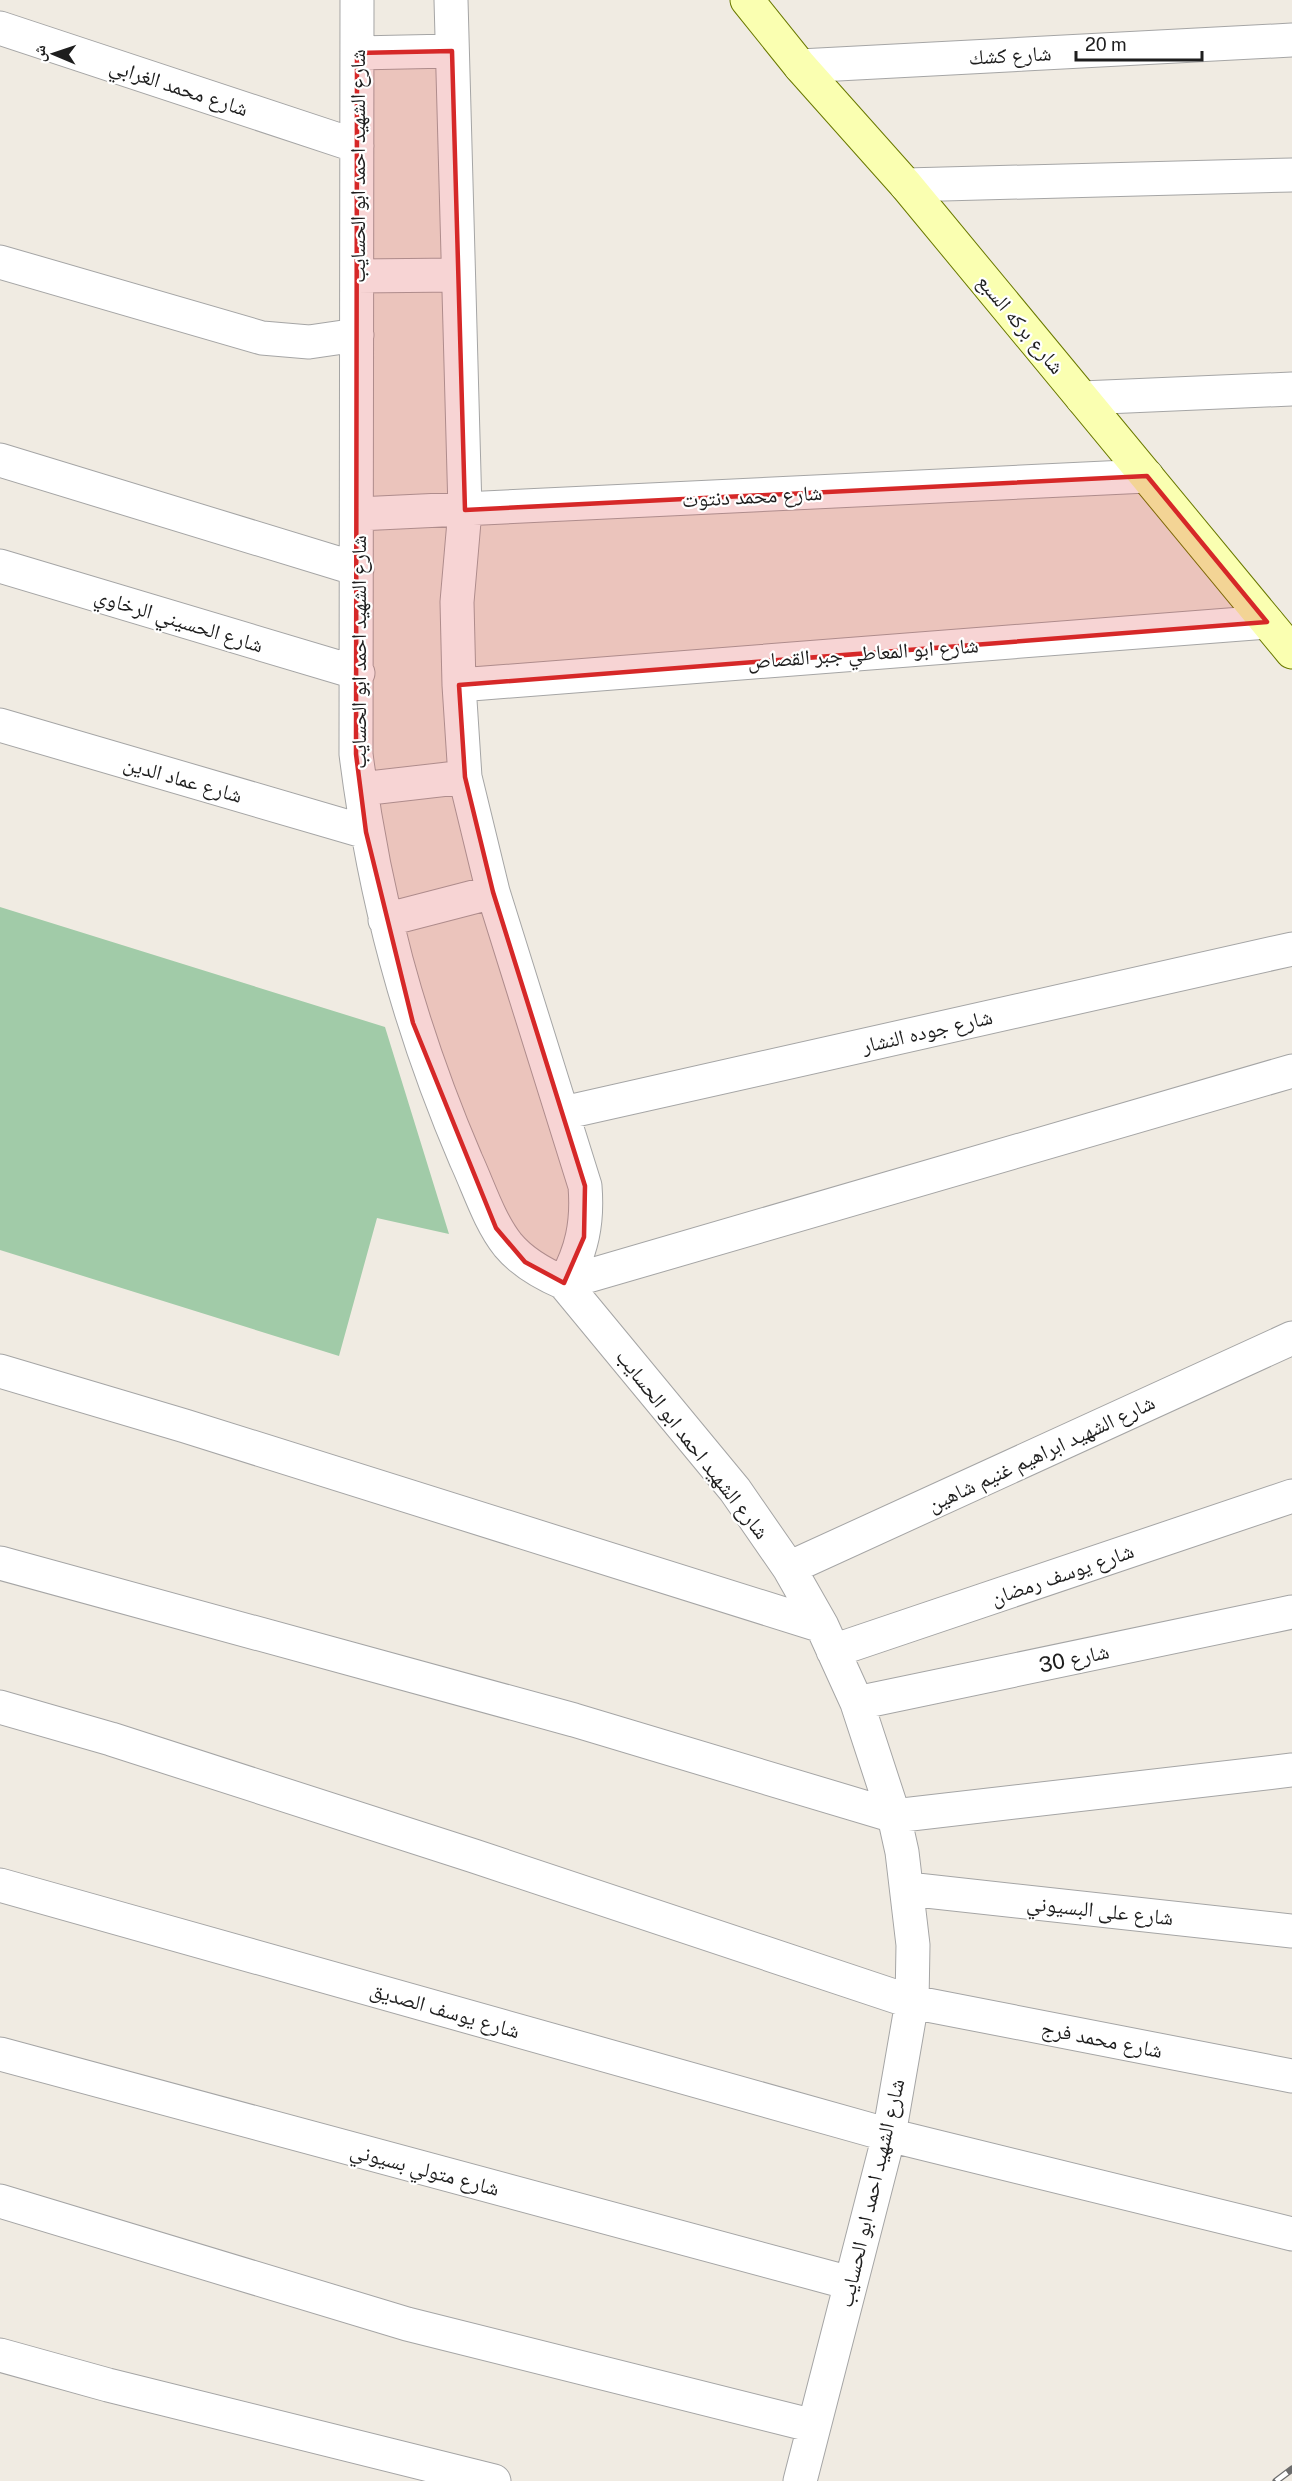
<svg xmlns="http://www.w3.org/2000/svg" width="1292" height="2481" font-family="'Public Sans','Noto Naskh Arabic',sans-serif">
<rect width="100%" height="100%" fill="#f0ebe2"/>
<path fill="#a1cba8" d="M0 907 385 1027 449 1234 377 1218 339 1356 0 1250Z"/>
<g fill="none" stroke-linecap="round" stroke-linejoin="round">
<g stroke="#a5a5a5" stroke-width="35">
<path id="minor" d="M357 0 356 754C374 897 409 1027 466 1160 479 1188 489 1221 508 1245 523 1263 543 1274 564 1283L735 1490 789 1568 822 1626 857 1703 894 1816 902 1852 913 1945 912 2002 889 2135 800 2481
M451 0 465 510 457 602 459 685 465 777 493 892 585 1186C588 1223 582 1251 564 1283
M0 28 357 146
M357 53 452 51
M800 66 1292 40
M906 185 1292 175
M0 262 262 338 309 342 357 335
M357 276 458 275
M1082 398 1292 389
M0 460 357 569
M358 514 1147 476
M0 566 358 673
M459 685 1267 622
M0 725 366 832
M361 789 465 777
M385 920 493 892
M563 1113 1292 949
M564 1283 1292 1071
M0 1371 185 1426 822 1626
M0 1563 574 1720 894 1816 1292 1770
M789 1568 1292 1338
M833 1651 1292 1496
M857 1703 1292 1612
M0 1707 111 1739 474 1856 912 2002 1292 2076
M0 1885 889 2135 1292 2234
M908 1889 1292 1931
M0 2054 850 2283
M0 2201 407 2324 814 2426
M0 2355 108 2385 494 2481"/>
</g>
<g stroke="#6a7900" stroke-width="35">
<path id="secondary" d="M747 0 800 66 906 185 1292 652"/>
</g>
<use href="#minor" stroke="#fff" stroke-width="33"/>
<use href="#secondary" stroke="#faffb1" stroke-width="33"/>
<g stroke="#6c6c6c" stroke-width="7">
<path id="rail" d="M1276 2481 1292 2469"/>
</g>
<use href="#rail" stroke="#fff" stroke-width="4.5" stroke-dasharray="14" stroke-linecap="butt"/>
</g>
<path fill="#d62828" fill-opacity="0.2" stroke="#d62828" stroke-width="4.5" stroke-linejoin="round" d="M452 51 465 510 1147 476 1267 622 459 685 465 777 493 892 585 1186 584 1237 564 1283 525 1262 496 1228 413 1023 366 832 356 754 357 53Z"/>
<g text-anchor="middle" dominant-baseline="central" stroke-width="4.5" stroke-linejoin="round" paint-order="stroke">
<g font-size="21" fill="#1e1e1e" stroke="#fff">
<text transform="translate(1010 55) rotate(-3)">شارع كشك</text>
<text transform="translate(179 87) rotate(18)">شارع محمد الغرابي</text>
<text transform="translate(357 166) rotate(-90)">شارع الشهيد احمد ابو الحسايب</text>
<text transform="translate(1021 324) rotate(50)">شارع بركه السبع</text>
<text transform="translate(752 496) rotate(-3)">شارع محمد دنتوت</text>
<text transform="translate(179 620) rotate(17)">شارع الحسيني الرخاوي</text>
<text transform="translate(358 652) rotate(-90)">شارع الشهيد احمد ابو الحسايب</text>
<text transform="translate(863 653) rotate(-4)">شارع ابو المعاطي جبر القصاص</text>
<text transform="translate(183 779) rotate(16)">شارع عماد الدين</text>
<text transform="translate(927 1031) rotate(-13)">شارع جوده النشار</text>
<text transform="translate(693 1444) rotate(52)">شارع الشهيد احمد ابو الحسايب</text>
<text transform="translate(1041 1453) rotate(-25)">شارع الشهيد ابراهيم غنيم شاهين</text>
<text transform="translate(1062 1574) rotate(-19)">شارع يوسف رمضان</text>
<text transform="translate(1074 1658) rotate(-12)">شارع 30</text>
<text transform="translate(1100 1910) rotate(6)">شارع على البسيوني</text>
<text transform="translate(445 2010) rotate(16)">شارع يوسف الصديق</text>
<text transform="translate(1102 2039) rotate(11)">شارع محمد فرج</text>
<text transform="translate(425 2169) rotate(15)">شارع متولي بسيوني</text>
<text transform="translate(871 2193) rotate(-77)">شارع الشهيد احمد ابو الحسايب</text>
</g>
</g>
<g transform="translate(54 54) rotate(272)" stroke="#ffffff" stroke-width="4.5" paint-order="stroke">
<path d="M0-4.5L10 22L0 15L-10 22Z" fill="#1e1e1e"/>
<text y="-9" font-size="16" font-weight="bold" text-anchor="middle" fill="#1e1e1e">ش</text>
</g>
<path d="M1076 51v9h126v-9" fill="none" stroke="#1e1e1e" stroke-width="3"/>
<text x="1085" y="51" font-size="18" fill="#1e1e1e" stroke="#ffffff" stroke-width="4.5" paint-order="stroke">20 m</text>
</svg>
